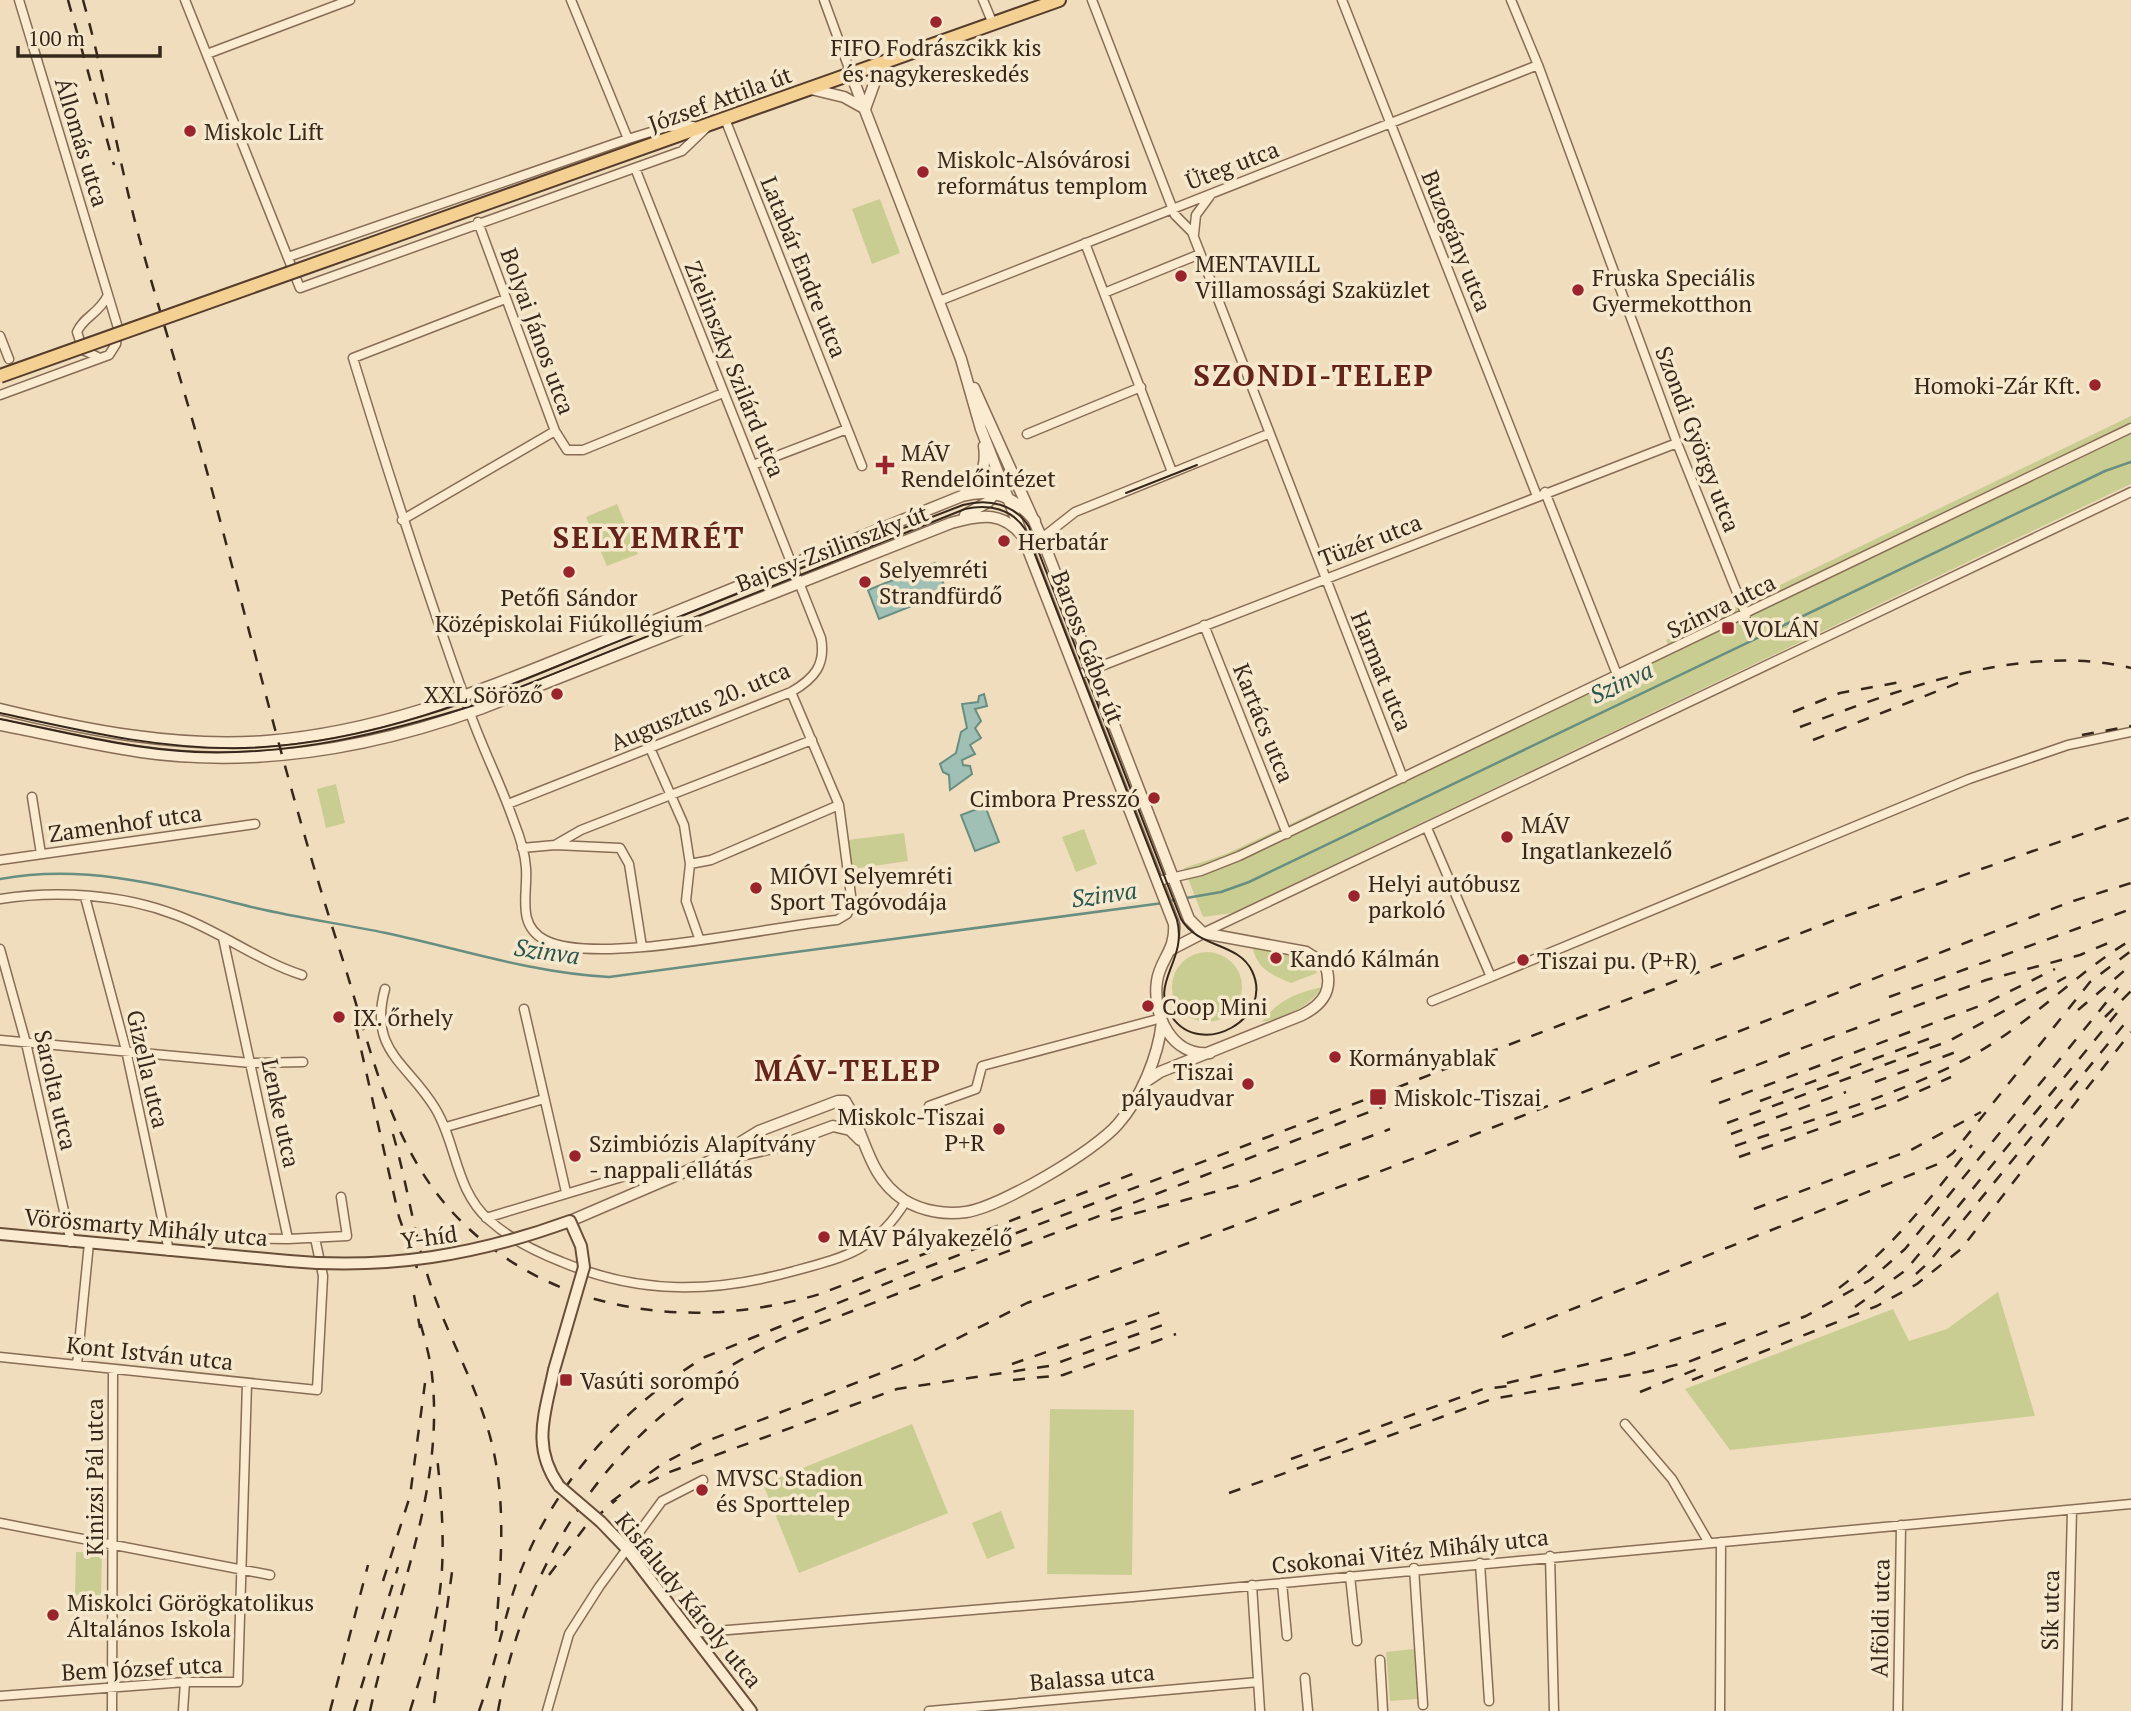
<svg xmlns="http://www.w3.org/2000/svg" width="2131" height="1711" font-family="'PT Serif',serif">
<rect width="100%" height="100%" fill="#efddbd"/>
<path fill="#cacd91" d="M880 199 900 253 872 264 852 209Z
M2131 416V484L1233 913 1203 917 1184 868 1226 854 1669 647 1666 640Z
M617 504 638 554 607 566 586 517Z
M336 784 345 823 326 828 317 789Z
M1084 829 1097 864 1076 872 1062 837Z
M904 833 908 861 852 869 848 840Z
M1252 946C1274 949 1306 952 1317 973L1291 983C1269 973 1258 970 1252 946Z
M1172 987a35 35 0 1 1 70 0a35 35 0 1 1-70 0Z
M1322 987C1310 1007 1285 1018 1262 1022 1278 1000 1296 993 1322 987Z
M1998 1292 2035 1416 1730 1450 1685 1389 1893 1309 1909 1341 1947 1329Z
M1050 1409 1134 1410 1132 1575 1047 1574Z
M912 1424 948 1513 799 1573 763 1484Z
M1001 1511 1015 1548 987 1559 972 1523Z
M76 1552 102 1553 101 1595H75Z
M1414 1649 1417 1699 1390 1701 1386 1652Z"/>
<path fill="#a1c0b5" stroke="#688e82" stroke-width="2" d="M935 563 947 592 879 619 868 590Z
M984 694 987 706 975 709 981 721 975 728 981 738 970 745 975 754 962 760 963 765 970 766 972 774 950 790 949 775 943 772 940 764 956 753 961 732 967 728 962 704 978 702 979 696Z
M985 806 999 842 975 851 961 815Z"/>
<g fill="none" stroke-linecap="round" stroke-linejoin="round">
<path stroke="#688e82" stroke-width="2.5" d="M0 879C89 863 170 887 256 908 299 918 342 924 386 933 461 949 532 973 609 977L1163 903
M1169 901 1221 892 1249 882 2105 471 2131 462"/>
<g stroke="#886d56" stroke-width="11">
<path id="minor" d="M185 0 300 288 682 151 706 128
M571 0 628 139
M824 0 851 74
M983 0 993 24
M1092 0 1175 215 1192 232 1403 778
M1342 0 1537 496
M1511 0 1538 65 1677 443 1746 615
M207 54 350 0
M725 119 862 466
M478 222 555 431 567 450H583L723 393
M1194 234 1196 215 1210 196
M1085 243 1172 472
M288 257 628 139 667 127 693 126
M1104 293 1200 254
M505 299 353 358C389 476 427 593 469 710 482 748 501 784 514 822 520 837 525 853 526 868 528 894 516 925 545 940 597 967 771 926 837 920L847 914 852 903 839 805 791 692
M939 301 1538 65
M0 336 9 359
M100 358 83 350 77 332C83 317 99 314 108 295
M0 395 109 355 116 344 118 328 19 0
M1027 434 1141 387
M753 465 847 429
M1545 492 1618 677
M402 520 555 431
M1042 538 1075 512 1268 434
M1204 625 1287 834
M1078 675 1677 443
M650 748 684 825 690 864 686 901 699 938
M32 797 41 854
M508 804 791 692C814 679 826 665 821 638L635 168
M1427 828 1491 977 1969 779 2068 745 2131 732
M555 845 581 830 812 740
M522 848 555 845 620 848 629 864 642 947
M0 860 255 824
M690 864 711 860 839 805
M1158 881 1201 871 1239 856 2131 428
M85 897 126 1050 169 1251
M0 899C56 890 122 894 176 915 220 931 258 961 302 975
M1203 933 2131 492
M223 938 288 1239 231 1238
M0 949 26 1043 71 1242
M385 989C368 1051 408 1063 435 1108 457 1144 455 1190 489 1220 510 1239 536 1252 562 1262 640 1295 714 1293 794 1271 846 1257 876 1250 906 1201
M1432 1001 1491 977
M524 1009 566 1192
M0 1040 251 1063 303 1062
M929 1106 976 1089 982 1066 1162 1018
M446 1127 544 1099
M486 1218 632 1174
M288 1239 347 1236 341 1197
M0 1357 317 1390 323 1276 315 1238
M77 1365 89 1243
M1625 1424 1672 1479 1709 1543
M0 1523 270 1575
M1550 1556 1554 1711
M1480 1563 1489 1701
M1414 1568 1423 1705
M1350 1576 1357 1641
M1282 1583 1287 1636
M1252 1585 1260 1711
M692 1633 1132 1597 2131 1504
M1380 1660 1383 1711
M1305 1678 1308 1711
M0 1696 185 1682H238L247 1383
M112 1711 113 1369
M183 1711 185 1682
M547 1711 569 1634 599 1587 662 1501 703 1480
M929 1711 1258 1682
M1720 1711 1721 1542
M1898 1711 1901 1525
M2067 1711 2072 1510"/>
</g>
<g stroke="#886d56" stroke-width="13">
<path id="tertiary" d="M851 74 961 359 981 429 1174 924C1176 951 1160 959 1157 981 1152 1015 1172 1057 1210 1053
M811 89 844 97 862 107
M865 109 882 62
M974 388 1043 541 1189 919 1203 933
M964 494C980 483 987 466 984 446
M965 515 988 502 997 490
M0 709C86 730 177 748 267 741 390 731 491 686 604 641 724 592 842 544 962 496 993 488 1014 496 1035 521
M0 725C47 734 93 745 141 752 255 768 372 748 480 709L951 523C982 514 1004 511 1025 539
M1145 1082 1160 1072 1302 1015C1324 1004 1334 989 1325 964L1306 952 1203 933 1172 949
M714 1161 773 1148 833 1126 850 1130 860 1140
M570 1221 710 1161 759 1131 838 1101H845C866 1135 867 1176 904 1200 922 1211 945 1215 966 1212 1000 1207 1095 1151 1118 1124 1141 1098 1158 1057 1162 1022"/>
</g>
<g stroke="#694e39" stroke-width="14">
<path id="secondary" d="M0 1234 289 1261
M554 1370C545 1414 531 1446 559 1486
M601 1522 626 1548 751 1711"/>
</g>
<g stroke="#553c2b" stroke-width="16">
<path id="primary" d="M394 236 1059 0"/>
</g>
<use href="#minor" stroke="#faebd1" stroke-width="8"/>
<use href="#tertiary" stroke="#faebd1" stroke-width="10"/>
<use href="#secondary" stroke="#faebd1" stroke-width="10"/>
<use href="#primary" stroke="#f5d093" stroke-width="12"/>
<path stroke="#37271b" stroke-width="2" d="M1126 493 1197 465
M0 713C82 731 161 750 245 748 374 744 488 695 604 647 724 599 843 551 963 505 988 498 1015 504 1029 527L1181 919C1199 949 1238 942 1252 971 1275 1019 1201 1059 1172 1017 1148 983 1188 961 1177 920L1025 529C1011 508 988 504 965 509L478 704C385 733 293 756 195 752 129 749 64 732 0 719"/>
<path stroke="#37271b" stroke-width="2.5" stroke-dasharray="12 12" stroke-linecap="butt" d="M68 0 114 165
M83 0C105 78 118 158 139 237 161 318 187 398 209 479 251 635 289 794 339 948 369 1039 387 1143 455 1215 550 1315 693 1332 820 1294L1135 1173
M1793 712 1840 693 1901 682
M1800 727C1901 689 2022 642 2131 668
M2082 735 2131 726
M1813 740 1963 681
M1889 997 2131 909
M2078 1010 2131 965
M2105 1017 2131 991
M356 1027 399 1217 417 1268
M1711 1082 1986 980 2080 955 2113 941
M1875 1082 1964 1049
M1760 1101 1931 1038
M1719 1103 1982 1005 2055 969
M1727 1123 1949 1041 2066 977
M393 1134C407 1183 414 1235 430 1283 446 1332 472 1376 487 1426 508 1493 501 1562 496 1631
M1731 1134 1846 1092
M1735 1146C1815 1118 1901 1095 1975 1054 2032 1022 2076 973 2131 940
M1739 1157 1895 1102 1951 1077
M1754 1209 1911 1150 1981 1112
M1111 1220 1244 1184 1390 1129
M1916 1274 1928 1263 2131 1016
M1839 1288C1892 1248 1932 1197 1972 1145
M414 1295 420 1328
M1855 1307 1906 1270 2117 1013
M1502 1337 1938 1164 1953 1153 2090 982 2131 951
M1012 1364 1167 1310
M1013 1380 1063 1375 1176 1334
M1692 1380 1877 1306 1917 1284 1961 1249 2131 1032
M1507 1383 1630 1354 1726 1323
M1640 1392 1702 1367
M1291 1459 1483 1389 1517 1385
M648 1483 667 1473 897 1389 1049 1366 1171 1322
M1229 1493 1492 1399 1647 1372 1688 1362 1806 1316 1870 1280 1905 1249 2118 988
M611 1502 662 1464 702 1443 917 1359 1027 1303 1366 1177 2070 902 2131 883
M549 1575 585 1527 617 1499
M383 1581 410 1496 425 1383
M434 1703 452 1572
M330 1711 368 1565
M354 1711 398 1567
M370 1711C394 1601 445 1490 432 1375 430 1356 424 1337 419 1318
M410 1711C424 1665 439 1618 442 1569 444 1531 441 1494 437 1456
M479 1711C493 1672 501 1632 513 1593 544 1495 618 1409 705 1357L917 1271 1843 917 2131 817
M498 1711C530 1536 634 1401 798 1332L1382 1107"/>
<g stroke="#694e39" stroke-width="14" stroke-linecap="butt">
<path id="secondary-bridge" d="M289 1261C387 1270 477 1255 570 1221L581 1246 584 1267 554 1370
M559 1486 601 1522"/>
</g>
<g stroke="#553c2b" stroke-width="16" stroke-linecap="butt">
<path id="primary-bridge" d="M0 376 394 236"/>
</g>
<use href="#secondary-bridge" stroke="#faebd1" stroke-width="10"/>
<use href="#primary-bridge" stroke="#f5d093" stroke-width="12"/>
</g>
<g fill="#99242c" stroke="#f6e8cd" stroke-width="2.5">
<circle cx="936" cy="22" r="7"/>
<circle cx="190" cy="131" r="7"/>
<circle cx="923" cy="172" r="7"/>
<circle cx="1181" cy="276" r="7"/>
<circle cx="1578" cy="290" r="7"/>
<circle cx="2095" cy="385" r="7"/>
<path d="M881.5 454.5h7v7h7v7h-7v7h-7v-7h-7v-7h7z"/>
<circle cx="1004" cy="541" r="7"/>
<circle cx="569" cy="572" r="7"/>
<circle cx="865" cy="582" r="7"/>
<rect x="1721" y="621" width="14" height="14" rx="3.5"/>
<circle cx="557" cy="694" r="7"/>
<circle cx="1154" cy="798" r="7"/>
<circle cx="1507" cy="837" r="7"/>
<circle cx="756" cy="888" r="7"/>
<circle cx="1354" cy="896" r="7"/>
<circle cx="1276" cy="958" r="7"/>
<circle cx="1523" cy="960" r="7"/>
<circle cx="1148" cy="1006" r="7"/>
<circle cx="339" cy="1017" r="7"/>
<circle cx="1335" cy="1057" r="7"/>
<circle cx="1248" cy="1084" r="7"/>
<rect x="1369" y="1088" width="18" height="18" rx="3.5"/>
<circle cx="999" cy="1129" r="7"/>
<circle cx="575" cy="1156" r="7"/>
<circle cx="824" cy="1237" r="7"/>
<rect x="559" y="1373" width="14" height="14" rx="3.5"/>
<circle cx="702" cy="1490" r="7"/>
<circle cx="53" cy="1615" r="7"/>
</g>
<g text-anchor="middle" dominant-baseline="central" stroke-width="7" stroke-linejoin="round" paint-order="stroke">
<g font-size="23" fill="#37271b" stroke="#f6e8cd" text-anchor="start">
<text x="936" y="47" text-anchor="middle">FIFO Fodrászcikk kis<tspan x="936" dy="26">és nagykereskedés</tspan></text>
<text x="204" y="131">Miskolc Lift</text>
<text x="937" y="159">Miskolc-Alsóvárosi<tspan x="937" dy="26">református templom</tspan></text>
<text x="1195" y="263">MENTAVILL<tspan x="1195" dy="26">Villamossági Szaküzlet</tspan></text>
<text x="1592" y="277">Fruska Speciális<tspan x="1592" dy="26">Gyermekotthon</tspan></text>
<text x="2081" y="385" text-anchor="end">Homoki-Zár Kft.</text>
<text x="901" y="452">MÁV<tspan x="901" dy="26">Rendelőintézet</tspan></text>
<text x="1018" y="541">Herbatár</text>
<text x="879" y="569">Selyemréti<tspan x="879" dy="26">Strandfürdő</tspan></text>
<text x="569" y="597" text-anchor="middle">Petőfi Sándor<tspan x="569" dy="26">Középiskolai Fiúkollégium</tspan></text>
<text x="1742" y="628">VOLÁN</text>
<text x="543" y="694" text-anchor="end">XXL Söröző</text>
<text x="1140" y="798" text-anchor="end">Cimbora Presszó</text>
<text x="1521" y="824">MÁV<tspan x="1521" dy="26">Ingatlankezelő</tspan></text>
<text x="770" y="875">MIÓVI Selyemréti<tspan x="770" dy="26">Sport Tagóvodája</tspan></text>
<text x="1368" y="883">Helyi autóbusz<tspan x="1368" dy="26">parkoló</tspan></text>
<text x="1290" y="958">Kandó Kálmán</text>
<text x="1537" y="960">Tiszai pu. (P+R)</text>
<text x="1162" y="1006">Coop Mini</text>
<text x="353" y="1017">IX. őrhely</text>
<text x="1349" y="1057">Kormányablak</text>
<text x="1234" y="1071" text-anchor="end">Tiszai<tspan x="1234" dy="26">pályaudvar</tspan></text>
<text x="1394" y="1097">Miskolc-Tiszai</text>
<text x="985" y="1116" text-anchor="end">Miskolc-Tiszai<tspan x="985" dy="26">P+R</tspan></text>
<text x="589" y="1143">Szimbiózis Alapítvány<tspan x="589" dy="26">- nappali ellátás</tspan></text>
<text x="838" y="1237">MÁV Pályakezelő</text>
<text x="580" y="1380">Vasúti sorompó</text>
<text x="716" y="1477">MVSC Stadion<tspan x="716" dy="26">és Sporttelep</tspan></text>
<text x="67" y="1602">Miskolci Görögkatolikus<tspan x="67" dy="26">Általános Iskola</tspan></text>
</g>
<g font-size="23" fill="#37271b" stroke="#f6e8cd">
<text transform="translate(720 99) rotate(-20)">József Attila út</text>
<text transform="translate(82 142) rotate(73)">Állomás utca</text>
<text transform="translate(1232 165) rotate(-21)">Üteg utca</text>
<text transform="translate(1457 241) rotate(68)">Buzogány utca</text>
<text transform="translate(804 267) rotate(68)">Latabár Endre utca</text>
<text transform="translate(538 331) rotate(70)">Bolyai János utca</text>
<text transform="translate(735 369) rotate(68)">Zielinszky Szilárd utca</text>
<text transform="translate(1698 439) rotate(69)">Szondi György utca</text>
<text transform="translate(1370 540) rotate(-21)">Tüzér utca</text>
<text transform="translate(832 548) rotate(-21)">Bajcsy-Zsilinszky út</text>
<text transform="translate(1721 606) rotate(-26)">Szinva utca</text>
<text transform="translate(1088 647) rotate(69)">Baross Gábor út</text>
<text transform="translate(1382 671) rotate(68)">Harmat utca</text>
<text transform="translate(700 706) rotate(-23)">Augusztus 20. utca</text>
<text transform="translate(1264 723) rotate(68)">Kartács utca</text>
<text transform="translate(125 823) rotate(-8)">Zamenhof utca</text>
<text transform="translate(148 1069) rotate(77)">Gizella utca</text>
<text transform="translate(56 1090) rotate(77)">Sarolta utca</text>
<text transform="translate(281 1113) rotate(78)">Lenke utca</text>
<text transform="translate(146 1227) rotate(5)">Vörösmarty Mihály utca</text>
<text transform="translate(429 1237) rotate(-8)">Y-híd</text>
<text transform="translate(150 1353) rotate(6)">Kont István utca</text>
<text transform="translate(94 1477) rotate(-90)">Kinizsi Pál utca</text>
<text transform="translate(1410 1551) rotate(-6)">Csokonai Vitéz Mihály utca</text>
<text transform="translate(689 1600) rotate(51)">Kisfaludy Károly utca</text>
<text transform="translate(2050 1610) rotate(-89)">Sík utca</text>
<text transform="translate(1880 1618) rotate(-89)">Alföldi utca</text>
<text transform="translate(142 1668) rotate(-3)">Bem József utca</text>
<text transform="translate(1092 1677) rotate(-5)">Balassa utca</text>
</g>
<g font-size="24" font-style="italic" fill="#2a5751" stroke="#f6e8cd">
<text transform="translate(1621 682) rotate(-25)">Szinva</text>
<text transform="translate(1104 894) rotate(-8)">Szinva</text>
<text transform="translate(547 951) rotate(8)">Szinva</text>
</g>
<g font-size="30" font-weight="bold" letter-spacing="2" fill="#652419" stroke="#f6e8cd">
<text x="1314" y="375">SZONDI-TELEP</text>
<text x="649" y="537">SELYEMRÉT</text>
<text x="848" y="1070">MÁV-TELEP</text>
</g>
</g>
<path d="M18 46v10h142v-10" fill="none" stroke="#37271b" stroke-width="3.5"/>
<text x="28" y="46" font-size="21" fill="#37271b" stroke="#f6e8cd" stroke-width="5" paint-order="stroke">100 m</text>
</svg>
